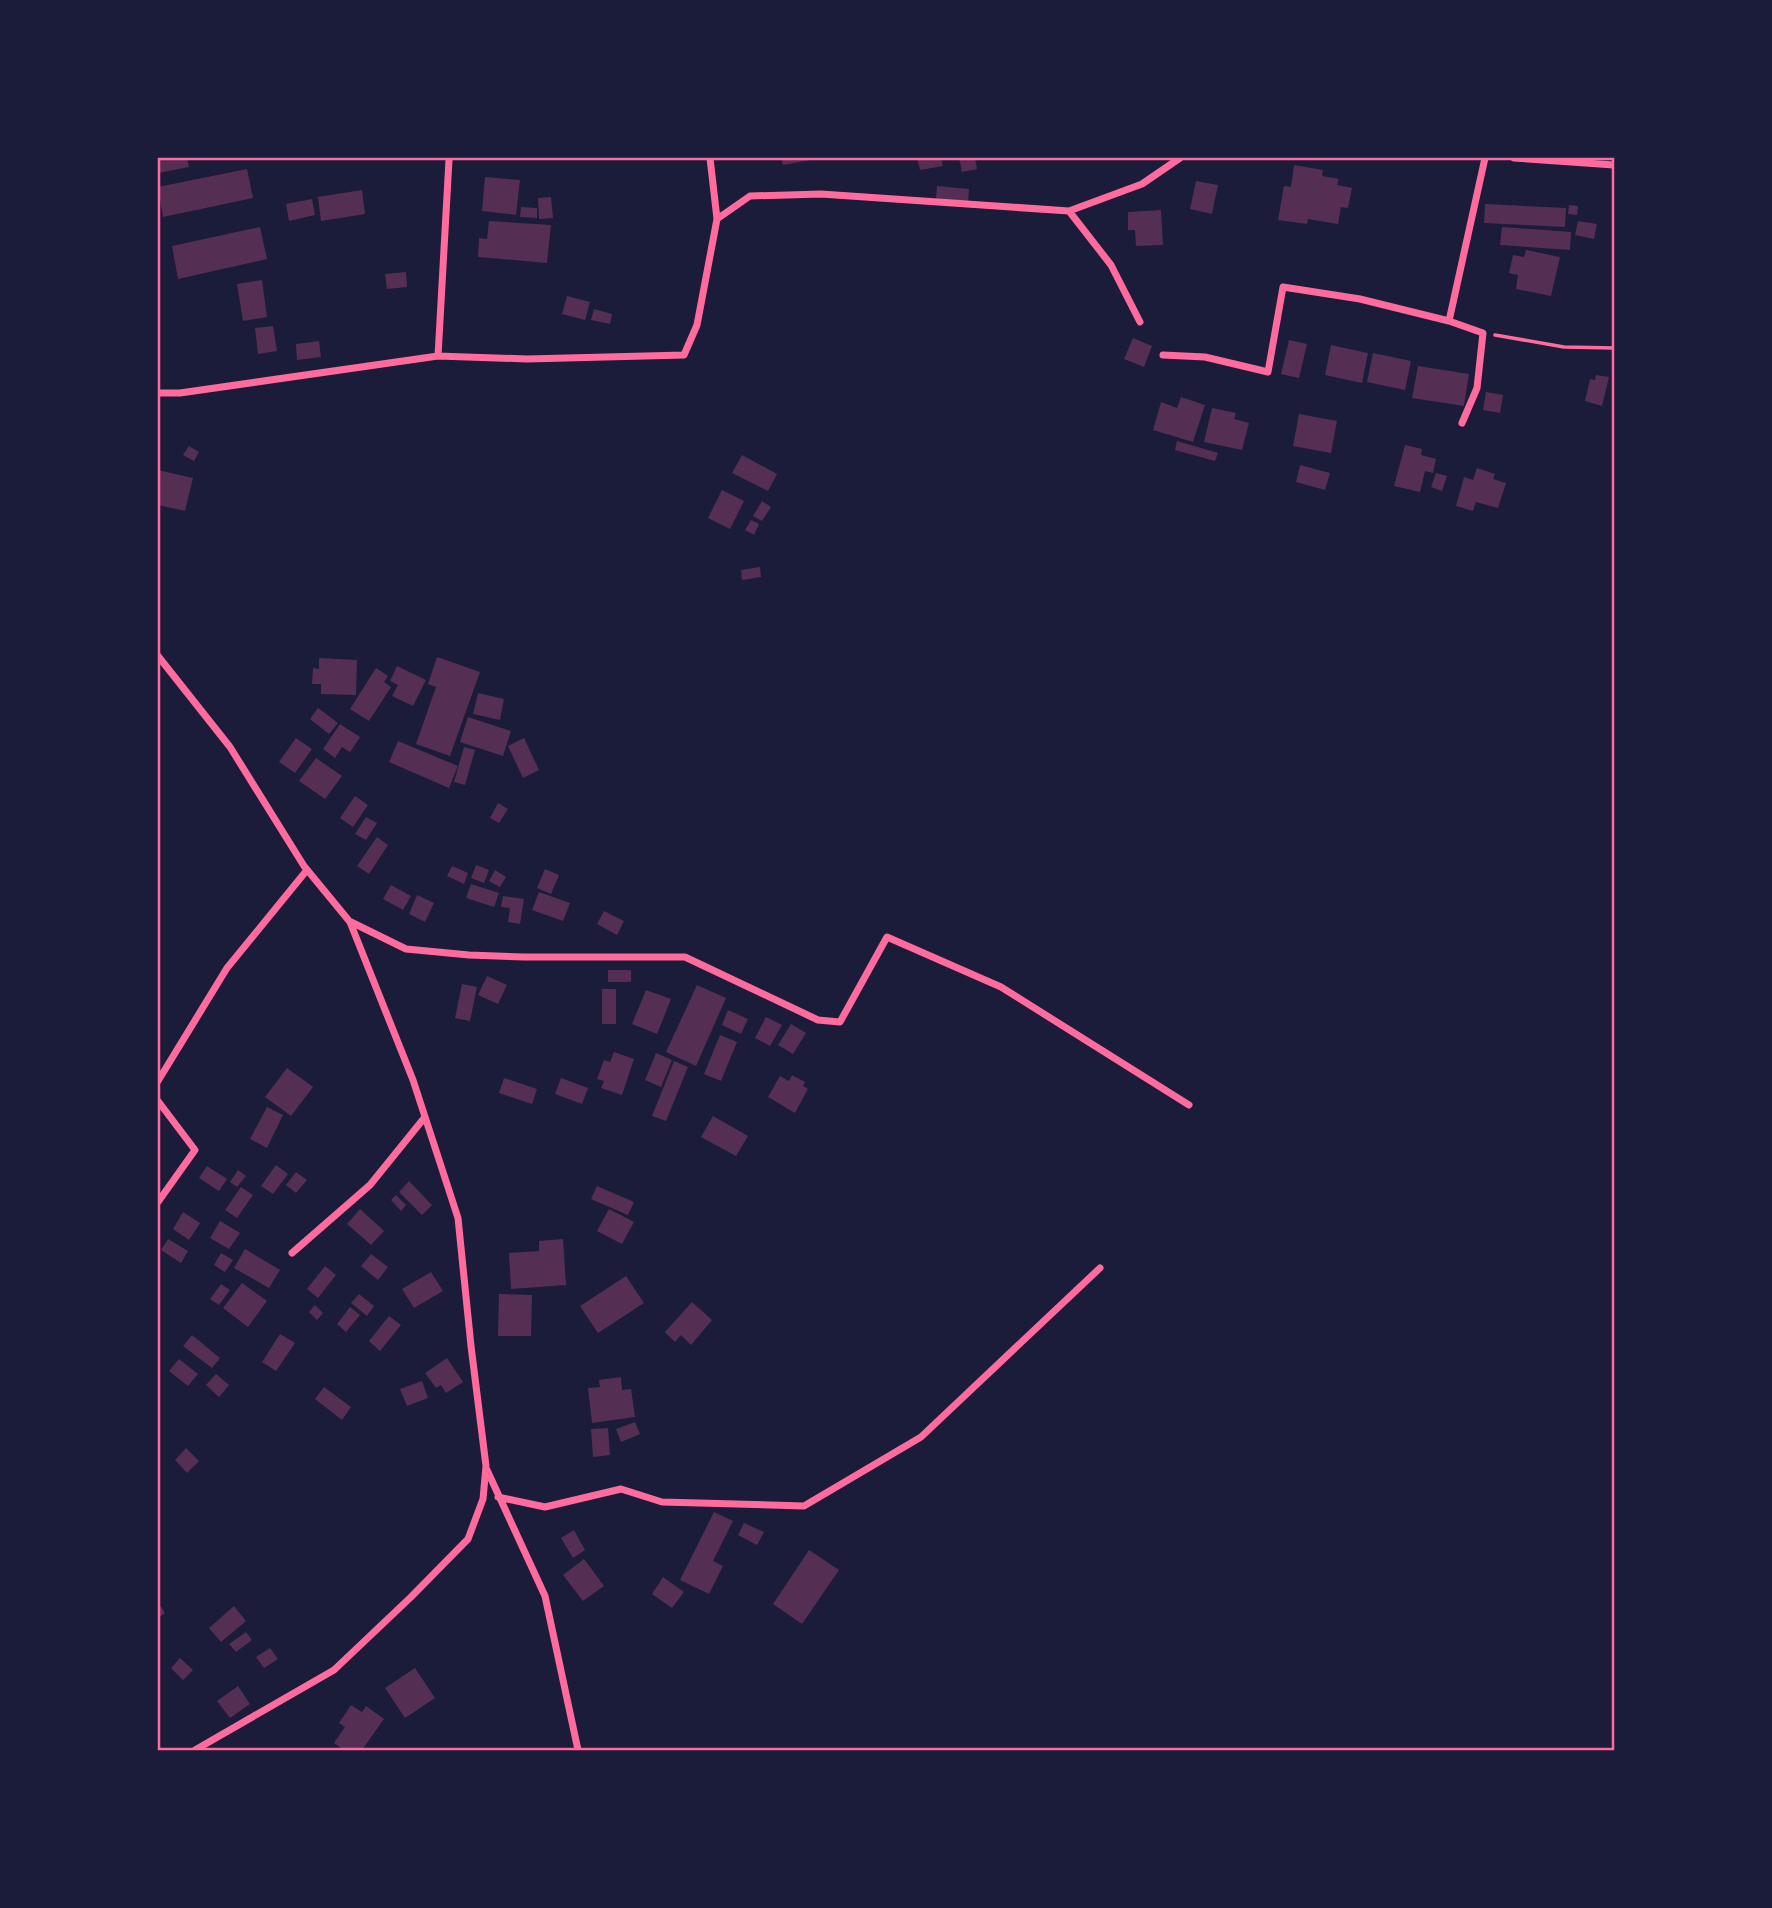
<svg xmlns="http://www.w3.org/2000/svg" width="1772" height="1908" font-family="'Nunito Sans',sans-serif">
<rect width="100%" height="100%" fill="#1b1b3a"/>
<path fill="#542f53" d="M158 158H187L189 167 158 173Z
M781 158H816V159L783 165Z
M917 158H941L943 166 920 170Z
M959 158H975L977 169 962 172Z
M1294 165 1323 170 1322 176 1339 179 1337 185 1352 188 1348 208 1341 207 1338 224 1308 219 1307 224 1278 220 1284 186 1291 187Z
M247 169 253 198 163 217 158 187Z
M485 177 520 180 516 215 482 211Z
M1196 181 1218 185 1212 214 1190 209Z
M937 186 969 189 968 202 936 199Z
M362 190 365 214 321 221 318 197Z
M551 197 553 218 539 219 538 198Z
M312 199 315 215 289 221 286 204Z
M1485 204 1566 208 1565 227 1484 223Z
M1569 205 1578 206 1577 215 1568 214Z
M521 207 537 208V218L520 217Z
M1161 210 1163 245 1136 246 1135 230H1128V212Z
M489 221 551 225 547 263 478 257 479 238 487 239Z
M1578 221 1597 224 1594 239 1575 235Z
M260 227 267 259 178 279 172 246Z
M1502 227 1571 232 1570 250 1500 245Z
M1526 250 1560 257 1551 296 1516 289 1518 275 1509 273 1513 255 1524 257Z
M406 272 407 287 387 289 385 274Z
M262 280 267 317 243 321 237 284Z
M567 296 590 302 585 320 562 314Z
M594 309 612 314 610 324 591 320Z
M273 326 277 351 258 354 255 328Z
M1133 338 1152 346 1144 367 1124 359Z
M1289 340 1307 344 1299 378 1281 374Z
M319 341 321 357 297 360 296 344Z
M1331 345 1368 353 1362 383 1325 375Z
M1373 353 1411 361 1405 390 1367 382Z
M1418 366 1469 374 1464 406 1412 398Z
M1596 375 1609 377 1602 406 1585 401 1590 379 1595 380Z
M1486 392 1503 395 1500 413 1483 410Z
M1181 397 1205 405 1193 442 1153 430 1161 402 1177 408Z
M1212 408 1236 413 1234 419 1249 423 1242 450 1204 442Z
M1299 414 1337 421 1331 453 1293 446Z
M1177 441 1218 453 1215 461 1175 450Z
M1405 445 1422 449 1421 455 1436 459 1433 473 1425 471 1420 492 1394 486Z
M189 446 199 452 194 461 183 455Z
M742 455 777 474 768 491 732 473Z
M1300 465 1330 473 1325 490 1296 482Z
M1477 468 1495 474 1493 479 1506 483 1498 508 1476 502 1473 511 1456 506 1464 477 1473 480Z
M158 470 193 478 185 511 158 505Z
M1436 473 1447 476 1442 491 1431 487Z
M722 490 744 501 730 529 708 518Z
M762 501 771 507 762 521 753 516Z
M751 520 759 524 754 535 745 530Z
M760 567 761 577 742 580 741 570Z
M437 657 480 672 450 756 416 744 436 687 428 684Z
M319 658 357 660 356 695 321 694V684H312L313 668 319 669Z
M397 666 426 680 413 706 392 696 398 685 390 681Z
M376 668 388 676 384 682 391 687 369 721 350 709Z
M478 693 504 699 500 720 473 714Z
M318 708 338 723 329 734 310 719Z
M468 717 511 731 503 756 460 742Z
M340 724 360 737 350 752 342 747 335 758 323 749Z
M296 738 312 749 295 773 279 762Z
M524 738 539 770 523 778 508 746Z
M398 741 458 766 449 788 389 762Z
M464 747 475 750 465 785 454 782Z
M316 758 342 776 325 799 299 781Z
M355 796 368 805 353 827 340 818Z
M498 803 508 809 499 823 490 818Z
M366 817 377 823 366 840 355 834Z
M377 837 388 845 369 874 357 866Z
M476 865 489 870 484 883 471 878Z
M452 866 468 873 464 884 447 876Z
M545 869 559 875 551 894 537 888Z
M495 870 506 877 500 887 489 881Z
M471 884 499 893 494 907 466 898Z
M391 885 411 896 403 910 383 899Z
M539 892 570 903 563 921 532 910Z
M417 895 434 903 425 922 409 914Z
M503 896 524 899 520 924 508 922 510 908 501 907Z
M604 911 624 921 617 935 597 924Z
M608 970H631V982H608Z
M487 976 507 985 498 1004 478 995Z
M462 984 477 987 470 1021 455 1018Z
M697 985 726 998 696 1066 666 1052Z
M602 989H616V1024H602Z
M646 990 671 999 657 1034 632 1024Z
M728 1010 748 1019 741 1034 722 1025Z
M766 1017 782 1025 770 1046 755 1038Z
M791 1024 806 1033 793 1054 778 1045Z
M720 1035 737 1042 721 1081 704 1074Z
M614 1052 634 1059 622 1095 601 1088 604 1081 597 1079 604 1060 610 1062Z
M656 1053 672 1060 661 1087 645 1080Z
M674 1061 688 1067 666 1121 652 1116Z
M287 1068 313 1087 291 1116 265 1097Z
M792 1075 805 1082 803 1086 808 1089 795 1113 768 1097 780 1076 789 1081Z
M504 1078 537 1089 532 1104 499 1093Z
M561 1078 588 1088 582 1104 555 1094Z
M267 1107 283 1115 267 1148 250 1139Z
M713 1116 748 1136 736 1156 701 1137Z
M276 1165 288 1174 273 1194 261 1186Z
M207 1166 227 1179 219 1191 199 1178Z
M238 1170 246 1176 237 1187 230 1182Z
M296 1172 307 1180 296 1193 286 1185Z
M409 1181 432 1205 422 1215 399 1192Z
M597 1186 634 1202 628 1215 591 1199Z
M241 1187 253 1195 237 1218 225 1210Z
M396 1195 406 1205 401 1211 391 1200Z
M360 1209 384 1231 371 1245 347 1224Z
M609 1209 634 1222 622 1244 597 1231Z
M183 1212 200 1223 189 1240 173 1229Z
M220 1221 240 1233 229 1249 210 1238Z
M168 1239 188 1251 181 1263 161 1250Z
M563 1239 566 1285 511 1289 509 1253 539 1251V1241Z
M245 1249 280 1270 269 1288 234 1268Z
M221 1253 233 1260 225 1272 214 1265Z
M371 1254 388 1267 378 1280 361 1266Z
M325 1266 336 1275 318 1298 307 1289Z
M431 1272 443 1291 414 1308 402 1289Z
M626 1276 644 1303 598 1333 580 1306Z
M242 1283 267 1301 248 1327 223 1308Z
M221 1284 230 1290 219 1305 210 1299Z
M359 1294 374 1306 367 1316 351 1303Z
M499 1294 532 1295 531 1336H498Z
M692 1302 712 1320 691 1345 681 1335 675 1342 665 1332Z
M315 1305 323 1313 317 1320 309 1312Z
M350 1307 360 1315 346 1332 337 1324Z
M389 1316 401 1325 380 1351 369 1341Z
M280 1334 295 1343 276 1371 262 1362Z
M192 1335 220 1358 212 1368 183 1346Z
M447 1358 463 1382 446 1393 441 1385 436 1388 425 1373Z
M179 1359 198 1374 188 1386 169 1371Z
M216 1374 229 1385 219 1397 206 1385Z
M621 1377 622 1390 631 1389 635 1417 592 1423 588 1388 600 1387 599 1380Z
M422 1381 428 1398 407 1406 400 1389Z
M324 1387 351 1407 342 1420 315 1399Z
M635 1422 640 1434 621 1442 616 1429Z
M608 1428 610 1455 593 1457 591 1429Z
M186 1448 199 1461 187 1473 175 1460Z
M714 1512 733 1521 713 1561 723 1566 709 1594 680 1580Z
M744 1523 764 1532 757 1545 738 1535Z
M574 1530 585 1550 573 1558 561 1538Z
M809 1550 839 1570 802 1624 773 1604Z
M584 1559 604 1586 583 1601 563 1575Z
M663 1577 684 1592 672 1608 652 1594Z
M158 1602 165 1613 158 1618Z
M234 1606 246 1621 221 1642 209 1628Z
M246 1632 252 1640 236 1652 229 1644Z
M270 1648 278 1659 264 1668 256 1657Z
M180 1658 193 1670 183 1680 171 1668Z
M415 1668 435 1698 405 1718 385 1688Z
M238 1686 250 1704 230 1718 217 1701Z
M351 1705 362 1712 366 1706 384 1719 362 1750H344L334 1743 345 1727 339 1723Z"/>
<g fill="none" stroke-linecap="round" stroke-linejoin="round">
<path stroke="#ff6b9d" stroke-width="3.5" d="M1495 335 1564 347 1614 348"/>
<path stroke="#ff6b9d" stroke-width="7" d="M1514 158 1614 165
M1069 211 1142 184 1180 158
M717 219 750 196 821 194 1069 211 1111 265 1140 322
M1163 355 1205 357 1268 372 1283 287 1360 299 1449 321
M438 356 449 160
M158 393H180L438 356 527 359 684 355 697 325 717 219 710 158
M1462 423 1477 388 1483 333 1449 321 1485 158
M158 656 230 747 304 866 350 922 413 1080 458 1218 471 1346 486 1466 483 1499 468 1539 411 1597 334 1670 195 1750
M351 922 406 949 469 955 524 957H685L818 1020 840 1022 887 937 1001 987 1189 1105
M158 1081 227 968 307 870
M158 1101 195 1150 158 1202
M292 1253 370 1185 425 1117
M487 1470 545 1596 578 1750
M498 1497 545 1507 621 1489 662 1502 804 1506 921 1437 1100 1268"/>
</g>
<rect width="1772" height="1908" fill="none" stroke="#1b1b3a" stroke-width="318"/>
<rect x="159" y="159" width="1454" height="1590" fill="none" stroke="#ff6b9d" stroke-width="2.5"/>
</svg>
